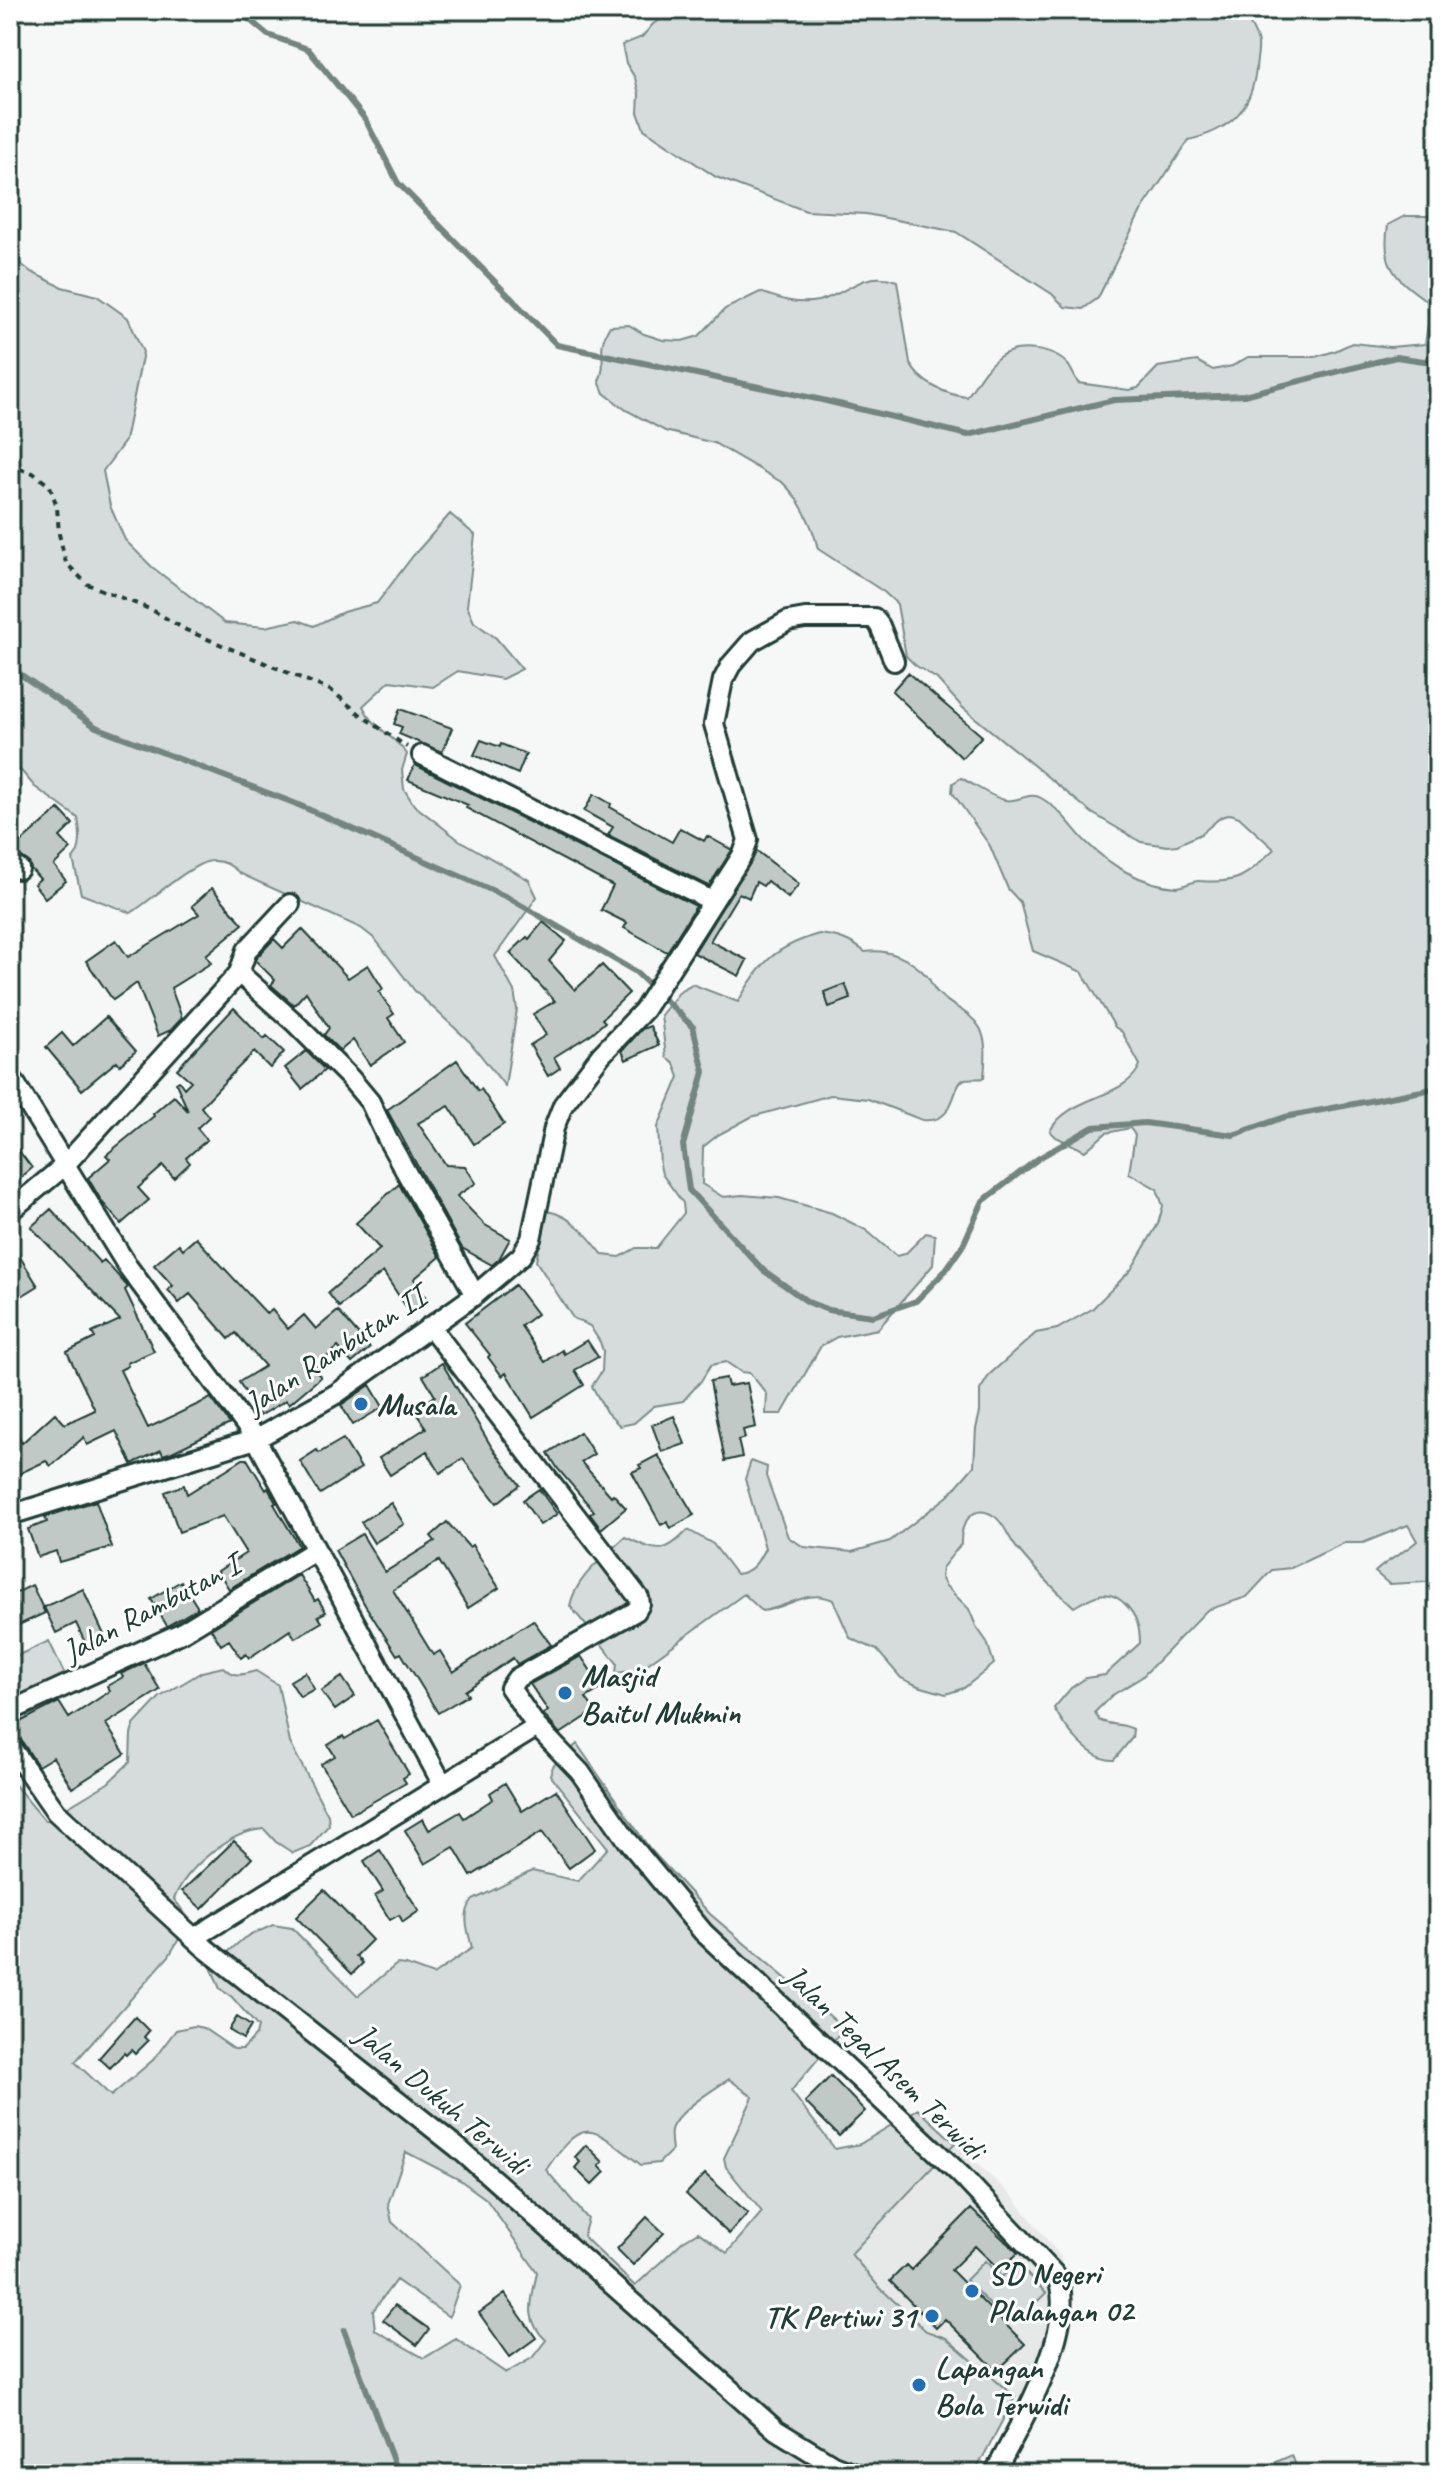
<svg xmlns="http://www.w3.org/2000/svg" width="1448" height="2484" font-family="Caveat,sans-serif">
<rect width="100%" height="100%" fill="#f6f7f7"/>
<filter id="ink" filterUnits="userSpaceOnUse"><feTurbulence type="fractalNoise" baseFrequency=".0125" numOctaves="2"/><feDisplacementMap in="SourceGraphic" scale="16" xChannelSelector="R" yChannelSelector="G"/><feConvolveMatrix kernelMatrix="1 2 1 2 8 2 1 2 1" color-interpolation-filters="sRGB"/></filter>
<g filter="url(#ink)">
<path fill="#e6e9e8" d="M955 2143 1013 2197 1061 2257 1069 2306 1035 2410 1015 2397 946 2338 926 2331 878 2286 851 2254Z"/>
<path fill="#d6dcdb" stroke="#7a8c88" stroke-width="2" fill-rule="evenodd" d="M676 10H1242C1247 20 1257 33 1258 44 1259 52 1256 62 1256 69 1251 112 1229 130 1189 140L1141 211 1098 298 1083 309 1065 307 1052 294 956 232 866 214 806 211 716 177 644 129 638 112 639 94 635 78 626 63 622 45 642 37 653 24Z
M1405 216H1438V1506L1433 1518 1438 1533V1575L1426 1582 1389 1584 1375 1572C1388 1559 1404 1553 1417 1541L1408 1525 1363 1543H1344L1291 1568 1272 1570 1247 1597 1207 1610 1142 1677 1111 1696 1095 1712 1099 1720C1110 1726 1122 1723 1133 1729L1132 1738 1114 1760C1090 1761 1065 1728 1054 1708L1071 1688 1086 1678 1105 1675 1140 1643C1140 1628 1137 1617 1127 1606 1109 1586 1094 1595 1074 1607 1053 1588 1033 1568 1016 1547 1008 1537 1004 1522 994 1516 972 1502 960 1525 961 1544L942 1568 941 1577 945 1585 969 1609 976 1626 987 1642 994 1664 964 1688 946 1694 918 1686 901 1678 877 1650 850 1638 833 1600C806 1588 789 1608 762 1611L744 1594 639 1670 616 1673 617 1663 570 1606C575 1578 605 1556 625 1537 657 1551 662 1557 688 1530L713 1544 736 1574C753 1572 758 1562 765 1548L745 1479 751 1461 767 1467 766 1476 788 1537 804 1547 852 1552 890 1541 948 1496 974 1466 976 1429 980 1412V1390L990 1374 1036 1333 1057 1329 1092 1309 1131 1270 1158 1224 1163 1206 1157 1189 1129 1173 1135 1135 1130 1128 1106 1133 1085 1151 1056 1137 1050 1131C1068 1095 1127 1099 1140 1065L1122 1032 1115 1027 1082 972 1033 951 1020 902 1008 889 990 846 952 792 953 783 961 778C975 785 991 797 1005 800 1018 803 1029 791 1041 798 1059 808 1071 826 1085 841 1109 865 1142 885 1177 887 1185 887 1192 880 1200 881 1240 884 1246 876 1274 849L1239 817 1231 814 1221 817 1201 834 1177 845 1168 846 1141 842 1092 813 963 708 937 679 915 665 906 656 897 604 884 592 818 549C813 526 800 499 783 483L714 443 665 431 626 410 604 393 599 381C609 360 594 351 610 326L629 325 644 334 663 340 682 341 699 336 725 309 760 292C780 299 797 305 818 301 849 294 862 269 897 281L910 363C919 383 947 395 967 397 977 383 985 367 999 357 1017 344 1054 348 1069 366 1072 371 1075 377 1078 383L1129 390 1138 388 1158 367 1197 361 1213 370 1232 366 1248 357H1315L1335 351 1352 343 1390 347 1425 344 1429 318 1427 301C1396 279 1381 267 1388 225Z
M10 255 31 272 62 287 97 296 128 318 143 352 125 441 103 471 110 506 125 540 152 567 225 623 265 627 298 620 314 626 343 612 377 603 413 556 450 514 475 535 467 606 474 622 496 638 522 669 502 679 458 671 433 687 390 681 363 706C373 728 393 735 407 754L402 770 404 789 414 805 459 840 529 880 537 897 495 956 514 991 517 1009 505 1086 470 1042 415 991 375 939 361 928 241 874C232 867 225 860 212 861 194 861 149 902 131 913L81 894 73 859C83 849 80 831 78 818L35 787 10 758Z
M819 934C838 936 850 940 865 952 888 948 911 959 927 976 931 981 933 988 937 992 950 1007 969 1010 980 1028 988 1044 985 1061 984 1078 978 1079 970 1078 965 1079 950 1085 958 1124 922 1120L868 1099 831 1095 751 1117 718 1135 703 1147 702 1184 723 1197 742 1195 779 1198 832 1213 866 1230 896 1256 905 1254 926 1233 935 1235 933 1265 878 1329 837 1337 821 1346 782 1414H766L767 1394 750 1373 741 1372 726 1362 711 1365 701 1381 683 1401 654 1406 634 1423 620 1426 606 1412 592 1386 602 1371 603 1351 600 1342 590 1326 573 1318 536 1261 547 1211C572 1215 589 1237 603 1255L620 1257 636 1248H656L684 1213 683 1203 662 1174 660 1165 658 1127 679 1077 674 1063 666 1057 661 1015 681 990 692 984 738 1002C760 963 774 947 819 934Z
M49 1641 66 1677 10 1703V1659Z
M223 1667C234 1678 242 1675 256 1671L278 1685 290 1743 328 1815 329 1825 310 1846 293 1853 276 1842 264 1829C230 1831 186 1868 174 1899L190 1920 169 1956 75 2062 111 2096 153 2060 176 2030 194 2026 203 2028 234 2049H243L256 2035 258 2027 232 1997 220 1989 211 1967 244 1938 273 1925 292 1928 358 1996 397 1964 406 1965 433 1975 472 1948C468 1930 461 1915 473 1900L532 1871 578 1881 608 1848 550 1775 553 1766 577 1744 650 1849 710 1914 844 2028 791 2091 835 2149 860 2144 918 2109 955 2143 851 2254 878 2286 926 2331 946 2338 1015 2397 974 2474H795L786 2465 755 2474H10V1779L45 1821 108 1783 130 1762 131 1734 134 1725 160 1697 202 1672ZM729 2079 753 2097 724 2158 726 2167 762 2212 727 2253 698 2232 683 2241 635 2286 583 2236 588 2219 546 2170C585 2111 594 2129 641 2165L659 2163 672 2150C671 2143 670 2137 671 2130 676 2112 713 2090 729 2079ZM406 2152 460 2180 486 2199 537 2272C532 2300 523 2319 546 2340L532 2358 506 2373 456 2339 424 2358 375 2330 373 2311 396 2280 449 2317 460 2285 392 2222 388 2204Z
M985 2261 1002 2277 1016 2263 1046 2293 1019 2319 1001 2301 993 2308 966 2280Z
M1292 2455 1299 2474H1249Z"/>
<g fill="none" stroke-linecap="round" stroke-linejoin="round">
<path stroke="#72857f" stroke-width="6" d="M238 10 268 35 308 49 365 119 398 183 557 345 822 400 968 435 1114 400 1244 395 1396 357 1438 363
M10 667 96 727 294 803 507 897 636 972 693 1027 704 1072 683 1145 689 1190 763 1270 808 1302 828 1310 873 1316 916 1301 945 1271 963 1245 983 1201 1039 1158 1093 1127 1145 1123 1233 1135 1285 1117 1438 1088
M344 2330 398 2474"/>
</g>
<path fill="#c0c9c6" stroke="#1f3d34" stroke-width="2" d="M908 673 982 736 962 758 892 691Z
M400 709 452 728 442 752 399 734 402 727 394 724Z
M481 740 500 747 501 744 526 754 518 774 474 755Z
M415 764 417 766 696 906 667 952 624 928 627 923 601 910 613 886 466 808 468 805 408 780Z
M594 794 611 804 610 807 672 842 680 828 704 841 707 836 732 850 709 886 608 835 613 827 584 811Z
M59 809 73 824 60 837 71 849 54 865 66 881 45 898 34 884 40 879 31 869 29 862 12 850Z
M757 851 799 884 788 898 767 881 763 886 756 882 749 898 739 893 710 941 747 960 739 976 694 953Z
M212 888 243 924 206 955 211 963 171 988 182 1018 171 1030 158 1036 137 983 113 1000 86 961 116 940 128 957 199 914 192 906Z
M543 922 566 941 549 961 575 990 602 965 629 993 602 1019 605 1022 591 1034 554 1057 560 1068 548 1076 530 1045 546 1035 533 1014 555 1001 510 953 527 937 529 939Z
M302 929 348 978 368 965 383 989 379 992 394 1014 388 1018 404 1042 370 1065 353 1040 340 1051 324 1035 329 1028 306 992 294 1005 271 985 275 980 256 961 258 956 274 939 283 948Z
M845 984 851 999 829 1007 824 992Z
M234 1008 264 1039 267 1036 284 1052 270 1068 254 1052 228 1078 201 1107 209 1117 197 1128 207 1140 186 1158 190 1163 174 1178 163 1166 138 1188 149 1200 121 1224 102 1202 88 1178 110 1159 106 1155 154 1116 153 1114 174 1096 188 1111 176 1083 179 1081 184 1088 191 1081 177 1069Z
M106 1017 136 1051 120 1065 117 1061 82 1090 46 1047 62 1033 73 1046Z
M650 1026 659 1045 626 1060 622 1051 642 1029Z
M306 1051 325 1070 302 1089 285 1068Z
M457 1060 478 1091 481 1089 504 1124 474 1144 449 1106 418 1123 446 1165 465 1166 476 1183 457 1196 485 1225 510 1239 499 1259 492 1265 462 1248 387 1110Z
M10 1139 32 1168 10 1187Z
M399 1184 440 1257 414 1279 429 1302 411 1314 383 1272 339 1307 328 1293 380 1249 356 1223Z
M51 1209 100 1263 104 1260 128 1287 125 1290 154 1351 127 1363 128 1366 120 1370 148 1428 211 1398 230 1424 172 1452 163 1455 161 1450 132 1464 116 1431 87 1445 84 1437 51 1466 46 1461 10 1478V1417L22 1443 55 1413 65 1424 95 1410 67 1352 95 1338 92 1333 120 1320 31 1227Z
M196 1238 267 1314 272 1310 288 1329 304 1315 316 1329 338 1311 370 1348 352 1363 338 1347 314 1369 321 1377 289 1404 286 1400 260 1416 239 1382 265 1366 236 1333 229 1339 190 1294 179 1303 168 1290 173 1286 154 1265 179 1244 183 1249Z
M10 1241 38 1286 15 1300 10 1291Z
M515 1285 537 1314 521 1326 545 1362 562 1350 564 1354 587 1340 598 1357 575 1370 584 1385 533 1417 506 1373 502 1376 488 1357 490 1355 465 1323Z
M442 1363 491 1446 520 1485 497 1503 463 1459 440 1473 427 1451 390 1475 379 1458 426 1428 414 1410 435 1396 423 1376Z
M726 1378 728 1386 747 1383 756 1427 743 1430 745 1438 738 1440 742 1457 725 1461 710 1381Z
M370 1385 383 1407 353 1425 341 1405Z
M674 1416 685 1444 662 1452 652 1425Z
M580 1432 594 1454 581 1462 611 1496 613 1494 626 1508 601 1529 590 1514 594 1511 558 1469 548 1453Z
M343 1439 361 1468 320 1494 300 1461 317 1450 319 1453Z
M658 1455 694 1515 671 1528 667 1522 661 1525 632 1472 641 1468 639 1465Z
M243 1459H247L266 1490 268 1488 276 1503 274 1504 299 1546 229 1589 218 1571 246 1553 223 1516 179 1532 165 1492 184 1485 187 1494Z
M539 1489 557 1514 540 1525 523 1500Z
M96 1501 112 1547 59 1562 56 1551 38 1557 28 1529 47 1522 45 1517Z
M391 1503 404 1524 374 1543 361 1522Z
M447 1522 469 1547 472 1545 499 1588 468 1608 439 1561 393 1590 433 1655 440 1651 453 1672 533 1620 551 1645 517 1664 513 1658 465 1691 468 1695 438 1713 401 1653 397 1655 365 1605 335 1550 362 1534 385 1572 435 1541 431 1536Z
M299 1575 315 1601 318 1599 326 1612 318 1616 322 1622 295 1638 290 1630 249 1658 246 1654 241 1658 229 1640 221 1645 211 1629Z
M181 1581 198 1608 167 1626 151 1599Z
M32 1585 45 1613 10 1629V1596Z
M83 1589 106 1639 87 1647 76 1623 56 1633 44 1607Z
M581 1656 602 1688 586 1698 595 1711 560 1734 543 1714 548 1711 530 1684Z
M144 1663 160 1690 106 1724 125 1754 72 1788 53 1757 38 1766 12 1726 59 1702 69 1718 110 1691 107 1686 123 1677 121 1674Z
M305 1672 314 1689 300 1697 290 1681Z
M342 1677 355 1696 335 1710 321 1691Z
M377 1720 409 1774 403 1778 406 1783 351 1814 321 1764 335 1756 328 1745 343 1736 345 1739Z
M505 1783 522 1811 556 1790 595 1849 569 1868 542 1832 471 1876 454 1847 425 1864 405 1830 423 1819 429 1830 460 1812 464 1818 493 1799 490 1793Z
M234 1841 252 1858 202 1909 182 1891Z
M380 1850 419 1911 403 1922 399 1915 390 1920 375 1896 383 1891 364 1861Z
M324 1890 372 1940 356 1956 363 1963 352 1974 296 1917Z
M135 2017 149 2031 144 2037 148 2041 135 2054 131 2050 126 2055 124 2053 110 2068 99 2058Z
M237 2017 251 2026 243 2039 229 2030Z
M831 2076 865 2111 839 2136 805 2102Z
M586 2145 603 2162 599 2166 605 2172 592 2185 575 2168 580 2162 575 2157Z
M705 2174 748 2213 729 2234 686 2194Z
M971 2209 1018 2253 1000 2270 975 2246 951 2270 1025 2344 997 2371 945 2319 936 2328 890 2281 906 2265 911 2270Z
M647 2217 664 2233 633 2265 617 2249Z
M505 2294 536 2338 510 2357 479 2313Z
M395 2305 429 2329 417 2345 383 2320Z"/>
<g fill="none" stroke-linecap="round" stroke-linejoin="round">
<g stroke="#1f3d34" stroke-width="24">
<path id="minor" d="M422 755 712 901
M10 864 19 869
M239 973 294 1022 350 1078 370 1102 388 1140 475 1295
M10 1075 128 1267 256 1439 443 1785
M10 1211 64 1166 150 1071 239 973 247 950 290 904
M430 1326 639 1598 640 1604 636 1611 517 1678 510 1688 537 1727 580 1772 628 1841 703 1932 961 2175 1056 2276C1081 2323 1017 2430 994 2474
M10 1515 256 1439 336 1394 475 1295 521 1256 531 1239 554 1128 563 1105 601 1055 644 1010 743 854 748 840 714 724 723 680 731 665 752 641 788 621 805 618H874L880 626 894 661
M10 1711 181 1633 316 1550
M10 1746 56 1812 205 1948 458 2148 776 2430 833 2465 857 2474
M194 1938 537 1727"/>
</g>
<path stroke="#1f3d34" stroke-width="4" stroke-dasharray="6 6" stroke-linecap="butt" d="M10 360C22 378 16 406 10 426
M10 463 11 466 33 473 50 486 57 507 59 534 66 563 87 584 152 610 186 630 332 691 361 715 407 747"/>
<use href="#minor" stroke="#fff" stroke-width="18"/>
</g>
</g>
<g fill="#1f6fb2" stroke="#fff" stroke-width="3">
<circle cx="361" cy="1404" r="8"/>
<circle cx="565" cy="1693" r="8"/>
<circle cx="972" cy="2291" r="8"/>
<circle cx="932" cy="2316" r="8"/>
<circle cx="919" cy="2385" r="8"/>
</g>
<g text-anchor="middle" dominant-baseline="central" stroke-width="6" stroke-linejoin="round" paint-order="stroke">
<g font-size="32" fill="#1f3d34" stroke="#fff">
<text transform="translate(335 1350) rotate(-33)">Jalan Rambutan II</text>
<text transform="translate(151 1608) rotate(-28)">Jalan Rambutan I</text>
<text transform="translate(885 2062) rotate(44)">Jalan Tegal Asem Terwidi</text>
<text transform="translate(442 2099) rotate(40)">Jalan Dukuh Terwidi</text>
</g>
<g font-size="32" font-weight="bold" fill="#1f3d34" stroke="#fff" text-anchor="start">
<text x="377" y="1404">Musala</text>
<text x="581" y="1675">Masjid<tspan x="581" dy="37">Baitul Mukmin</tspan></text>
<text x="988" y="2273">SD Negeri<tspan x="988" dy="37">Plalangan 02</tspan></text>
<text x="916" y="2316" text-anchor="end">TK Pertiwi 31</text>
<text x="935" y="2367">Lapangan<tspan x="935" dy="37">Bola Terwidi</tspan></text>
</g>
</g>
<rect width="1448" height="2484" fill="none" stroke="#fff" stroke-width="40"/>
<rect x="20" y="20" width="1408" height="2444" fill="none" stroke="#1f3d34" stroke-width="3" filter="url(#ink)"/>
</svg>
